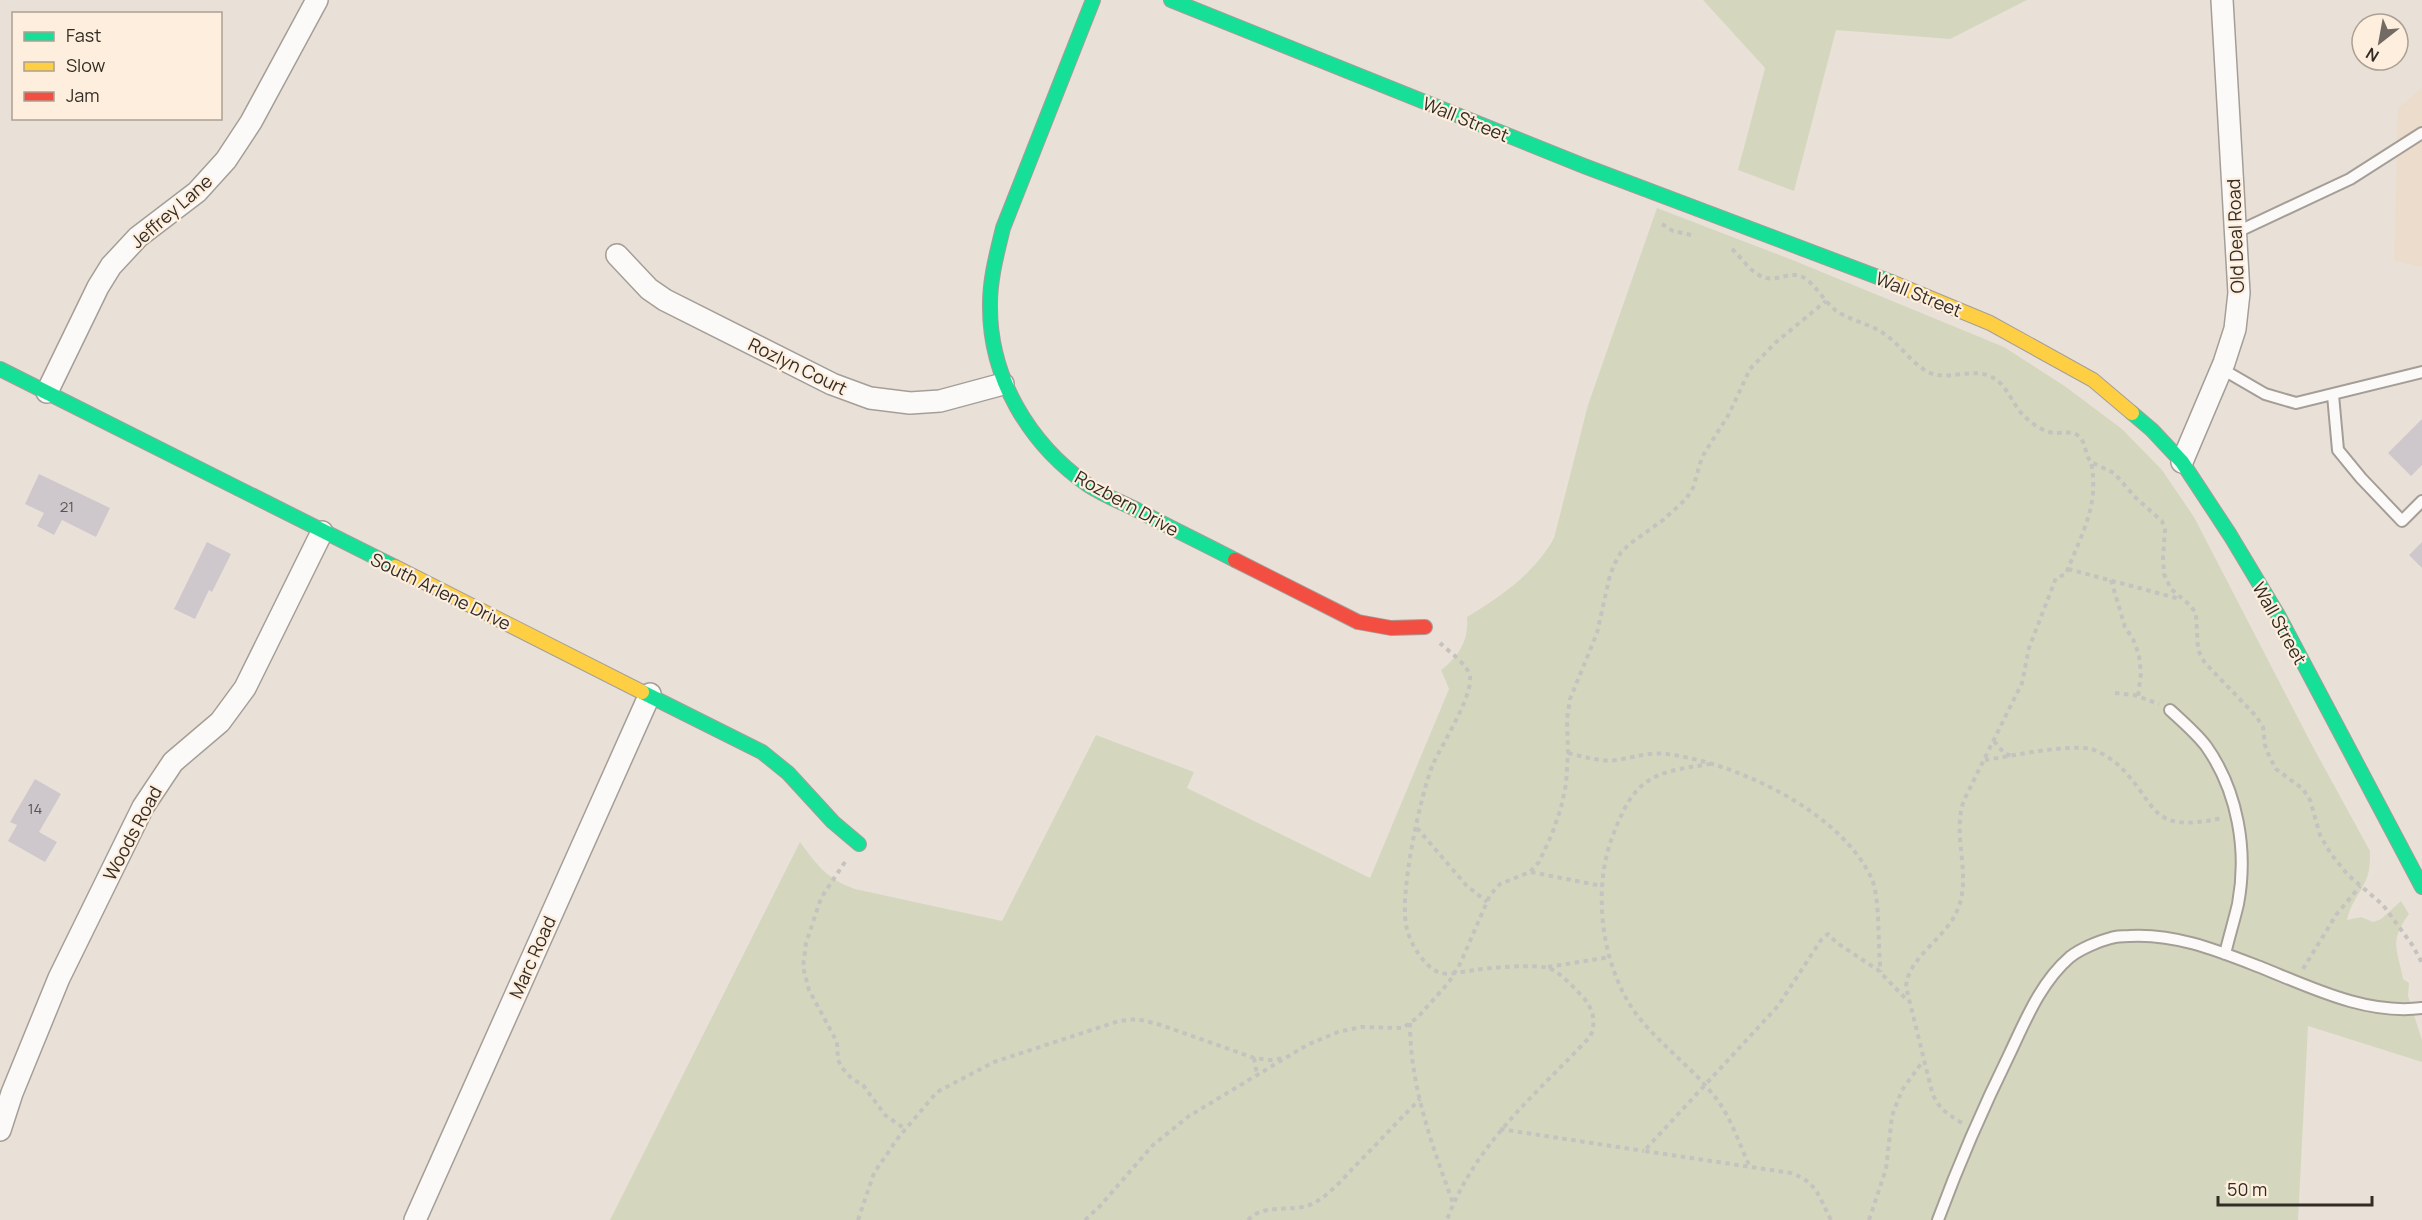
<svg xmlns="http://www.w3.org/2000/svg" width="2422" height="1220" font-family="Manrope,sans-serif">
<rect width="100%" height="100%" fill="#e9e1d8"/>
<path fill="#ecdccb" d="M2422 88V267L2394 261 2398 108Z"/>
<path fill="#d4d7be" d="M1703 0H2027L1950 39 1836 30 1794 191 1738 170 1765 68Z
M1657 208 1795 261 2004 347 2066 387 2122 429 2162 470 2194 517 2313 747 2370 851C2370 861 2370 871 2366 880 2360 894 2350 904 2347 920L2361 917 2373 922 2381 919 2401 901 2409 914C2389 942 2397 947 2403 979L2409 983 2408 996 2422 1040V1062L2308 1026 2298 1220H610L800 842C817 865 827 879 855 889L1002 921 1096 735 1194 772 1187 788 1370 878 1449 689 1441 670C1459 656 1469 640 1467 617 1501 596 1534 574 1554 538L1588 405Z"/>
<path fill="#cec8cd" d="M2422 419V465L2411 476 2388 453Z
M39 474 110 508 96 537 62 520 54 535 37 526 44 513 25 504Z
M207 542 231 554 212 592 209 590 195 619 174 609Z
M2422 542V568L2409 555Z
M35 779 61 794 39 832 57 842 45 862 8 841 17 825 10 822Z"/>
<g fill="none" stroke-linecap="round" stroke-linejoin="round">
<g stroke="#a49e97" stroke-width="14">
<path id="lane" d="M2237 232 2350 179 2422 133
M2222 369 2265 394 2296 403 2422 372
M2333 395 2338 450 2361 478 2402 521 2422 501
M2170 710C2182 721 2196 733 2206 746 2238 791 2248 851 2238 904 2234 921 2229 937 2225 954
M1938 1220C1959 1163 1983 1108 2010 1053 2026 1019 2041 982 2070 957 2080 949 2099 941 2111 938 2117 936 2123 936 2129 936 2177 933 2221 952 2265 969 2314 989 2368 1015 2422 1008"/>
</g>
<g stroke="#a49e97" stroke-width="24">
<path id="street" d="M617 255 649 289 665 300 832 384 870 398 910 403 940 401 1003 384
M47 392 98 287 111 266 138 237 197 192 226 160 251 122 317 0
M2182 462 2224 363 2235 329 2239 293 2222 0
M0 1130 12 1093 59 978 143 807 173 762 220 722 245 688 322 532
M415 1220 650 694"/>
</g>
<g stroke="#a49e97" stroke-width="16">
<path id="fast" d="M1093 0 1003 228C997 253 990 278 990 304 989 377 1029 444 1088 485 1103 495 1121 502 1137 510 1169 527 1202 543 1235 560
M1171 0 1584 166 1891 282
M0 369 395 567
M2132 413 2152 430 2182 462 2230 535 2278 615 2422 887
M642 692 762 752 788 773 833 822 859 844"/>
</g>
<g stroke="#a49e97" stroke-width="16">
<path id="slow" d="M1891 282 1990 323 2093 380 2132 413
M395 567 642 692"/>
</g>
<g stroke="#a49e97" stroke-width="16">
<path id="jam" d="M1235 560 1358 622 1391 628 1425 627"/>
</g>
<path stroke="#c5c2bf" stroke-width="4" stroke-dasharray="4.5 4.5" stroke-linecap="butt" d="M1662 224 1673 231 1691 235
M1732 249C1743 259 1751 274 1766 278 1780 281 1792 269 1806 279 1818 288 1825 303 1838 312 1852 321 1870 324 1883 333 1900 344 1911 363 1928 372 1946 381 1968 369 1987 375 2007 382 2010 401 2023 415 2030 422 2039 429 2049 432 2060 435 2071 429 2080 437 2086 444 2085 455 2091 462L2114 473 2136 498 2162 521 2165 530 2163 557 2164 574 2171 589 2191 606 2196 614 2198 650 2205 663 2256 716 2263 727 2265 745 2270 758 2276 769 2303 789 2310 800 2320 835 2331 854 2348 875 2383 905 2413 946 2422 963
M2068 569 2180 599
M2111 580 2125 627 2133 639 2139 655 2141 673 2138 697
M1440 643C1449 652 1468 664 1470 677 1473 695 1442 745 1433 764 1420 796 1398 898 1407 929 1410 943 1424 966 1438 972 1446 976 1460 972 1469 971 1485 968 1537 963 1551 969 1563 975 1572 986 1582 996 1593 1008 1597 1022 1590 1037 1536 1094 1475 1144 1447 1220
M2115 693 2134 695 2159 704
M1994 741 2004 753 2011 756
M1568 753C1585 757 1600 762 1617 760 1634 757 1650 752 1667 754 1737 763 1839 811 1871 877 1881 898 1877 947 1881 972
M1985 760C2013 756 2064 744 2091 749 2099 751 2108 757 2115 762 2160 802 2144 835 2222 818
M1711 764C1652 772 1635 777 1613 835 1592 889 1601 963 1634 1011 1658 1044 1694 1068 1718 1101 1732 1120 1740 1146 1750 1167
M1417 828 1466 885 1487 902
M845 862 821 898 806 943 803 967 809 990 837 1042 838 1060 843 1069 852 1079 863 1085 885 1115 905 1129
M1531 872 1602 886
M1548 967 1610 957
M2303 969 2336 915 2360 886
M1410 1023C1410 1086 1432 1145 1453 1203
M1254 1058 1257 1075
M1962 1123C1947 1114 1938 1108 1932 1092L1906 987C1908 957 1945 939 1957 911 1973 876 1951 837 1964 800L2022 683 2029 648 2056 578 2066 574C2081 534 2100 506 2091 462
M1500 1129 1644 1151
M858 1220 874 1173 898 1138 937 1092 994 1062 1119 1021 1137 1019 1161 1025 1254 1058 1270 1060 1285 1058
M1085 1220 1100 1206 1153 1145 1189 1116 1307 1045 1338 1032 1361 1027 1403 1028 1418 1017 1449 982 1460 964 1490 895 1500 884 1530 872 1539 862 1552 834 1561 808 1566 784 1568 753 1567 719 1570 699 1597 633 1610 575 1615 563 1621 552 1631 543 1663 520 1686 499 1693 488 1702 457 1729 414 1750 369 1775 343 1826 301
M1248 1220C1265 1202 1293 1214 1314 1203 1329 1195 1343 1179 1355 1166 1377 1144 1398 1121 1420 1099
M1831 1220C1819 1197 1817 1182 1791 1173L1644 1151 1778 1006 1821 940 1828 934 1837 943 1878 970 1908 1001
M1869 1220 1886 1169 1892 1116 1902 1090 1923 1061"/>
<use href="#lane" stroke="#fcfaf9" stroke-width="10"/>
<use href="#street" stroke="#fcfaf9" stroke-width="21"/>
<use href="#fast" stroke="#16e098" stroke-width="14"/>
<use href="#slow" stroke="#ffcf43" stroke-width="14"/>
<use href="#jam" stroke="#f24e42" stroke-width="14"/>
</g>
<g text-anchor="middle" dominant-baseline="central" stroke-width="4.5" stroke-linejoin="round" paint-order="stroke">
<g font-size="15" fill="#59534f">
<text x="67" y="506">21</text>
<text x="35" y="808">14</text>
</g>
<g font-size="18" fill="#322c25" stroke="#feeedd">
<text transform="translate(1466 119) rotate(22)">Wall Street</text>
<text transform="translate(171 211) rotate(-41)">Jeffrey Lane</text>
<text transform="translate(2235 236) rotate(-92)">Old Deal Road</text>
<text transform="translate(1919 294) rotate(22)">Wall Street</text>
<text transform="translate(798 366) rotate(26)">Rozlyn Court</text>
<text transform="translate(1127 503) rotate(29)">Rozbern Drive</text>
<text transform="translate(441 591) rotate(26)">South Arlene Drive</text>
<text transform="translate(2280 623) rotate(61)">Wall Street</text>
<text transform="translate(132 833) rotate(-62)">Woods Road</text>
<text transform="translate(532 957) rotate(-66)">Marc Road</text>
</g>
</g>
<rect x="12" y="12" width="210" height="108" fill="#feeedd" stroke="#aca093" stroke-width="1.5"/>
<rect x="24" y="32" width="30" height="9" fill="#16e098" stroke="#aca093" stroke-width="1.5"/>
<text x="66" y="42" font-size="18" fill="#322c25">Fast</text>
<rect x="24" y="62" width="30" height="9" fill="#ffcf43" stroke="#aca093" stroke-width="1.5"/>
<text x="66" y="72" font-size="18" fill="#322c25">Slow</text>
<rect x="24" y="92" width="30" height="9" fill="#f24e42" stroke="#aca093" stroke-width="1.5"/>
<text x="66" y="102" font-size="18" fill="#322c25">Jam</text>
<g transform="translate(2380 42) rotate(211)"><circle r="28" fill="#feeedd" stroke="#aca093" stroke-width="1.5"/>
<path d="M0-4.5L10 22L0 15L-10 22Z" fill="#726b64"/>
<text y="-9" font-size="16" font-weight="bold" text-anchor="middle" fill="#322c25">N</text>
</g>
<path d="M2218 1196v9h154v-9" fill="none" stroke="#322c25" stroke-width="3"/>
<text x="2227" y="1196" font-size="18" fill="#322c25" stroke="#feeedd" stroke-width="4.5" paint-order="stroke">50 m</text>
</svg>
